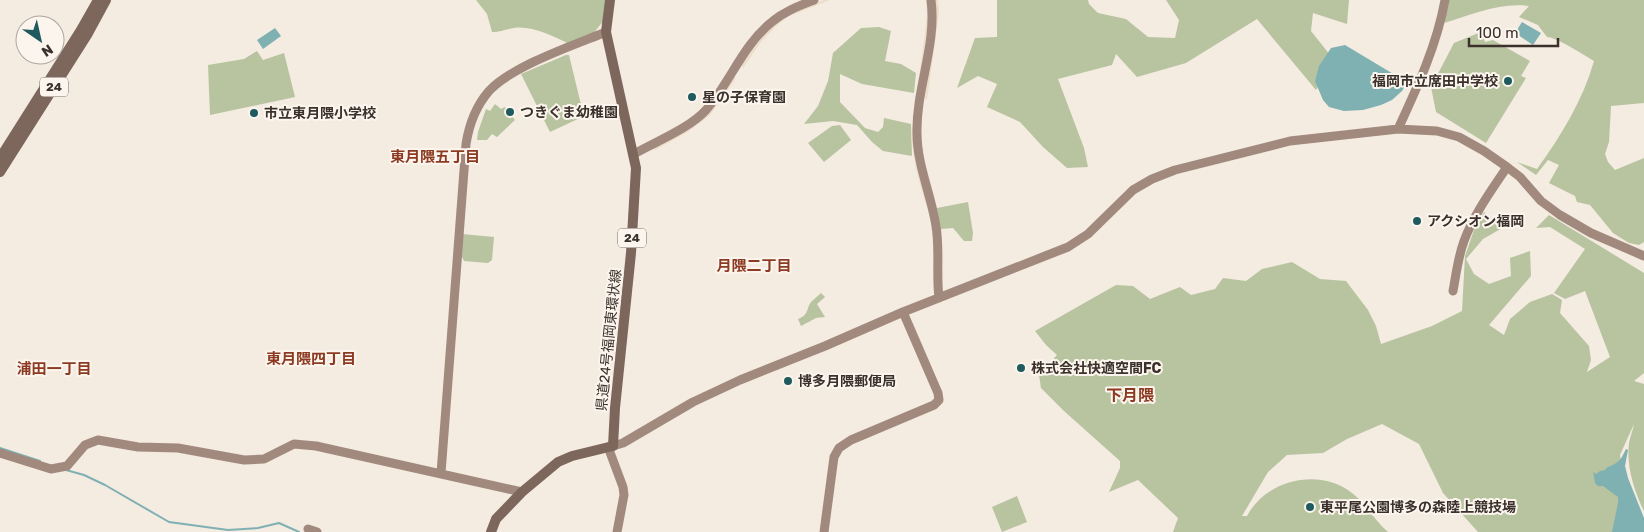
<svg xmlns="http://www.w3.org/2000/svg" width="1644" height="532" font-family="Rubik,'Noto Sans JP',sans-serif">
<rect width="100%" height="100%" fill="#f4ebe1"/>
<path fill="#b8c4a0" d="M476 0H610L609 14 592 35 567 43C554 36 530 25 514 28 506 29 501 32 492 32L487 14Z
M997 0H1088L1089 4 1098 13 1126 19 1148 37 1175 38 1179 20 1166 0H1349L1347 24 1313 13 1311 31 1334 60 1316 90 1257 19 1186 63 1137 77 1116 54 1112 65 1058 79 1084 148 1088 167 1067 168 1043 147 1020 122 987 107 997 84 978 76 957 88 975 38 997 37Z
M1449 0H1644V103L1611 106 1609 142 1605 154 1608 162 1615 170 1644 158V242L1639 245 1629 243 1613 233 1590 205 1577 202 1575 196 1549 183 1559 165 1548 160 1536 175 1517 162 1537 169C1561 136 1583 100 1594 61 1584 55 1556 37 1547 37L1538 25 1519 17 1529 6C1500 2 1471 15 1444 23Z
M879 27 891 31 885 61 901 64 916 73 914 93 862 84 840 74V102L865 128 878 132 883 127 884 118 911 124 912 156 883 151 872 142 857 125 833 121 804 124 818 106 828 81 833 53 861 28Z
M1481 32 1485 42 1493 40 1530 61 1521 76 1526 78 1486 143 1436 112 1431 87 1454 43Z
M257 51 263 60 284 53 295 97 210 115 208 65 244 59Z
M566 55H569L583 113 580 118 550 132 521 74Z
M495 104 501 109 505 107 515 120 497 137 492 134 487 140H477L478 132 486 109 490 111Z
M840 125 851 140 824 162 808 143 832 126Z
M968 202 973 233 972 241H964L953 228 941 229 937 208Z
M1484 212 1504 227 1483 239 1466 259 1474 274 1489 284 1511 276 1510 258 1530 251 1531 276 1489 325 1504 335 1510 319 1530 302 1552 294 1562 300 1560 313 1589 346 1591 360 1587 372 1610 357 1585 291 1565 299 1554 293 1585 249 1550 227 1536 228 1549 215 1644 273V373L1634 381 1644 384V511C1634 491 1626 465 1629 443 1630 437 1633 430 1634 424L1620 455 1621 462 1616 492 1621 504 1615 532H1478L1443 493 1419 444 1382 424 1347 439 1323 453 1287 455 1268 472 1242 516H1247C1265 481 1316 468 1348 490 1365 501 1373 519 1388 532H1173L1178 518 1138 480 1109 492 1120 468V461L1064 411 1041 388 1039 375 1057 355 1046 345 1035 331 1116 285 1133 286 1150 299 1180 287 1191 295 1215 289 1223 278 1246 281 1262 269 1292 262 1320 279 1346 281 1368 310 1376 326 1381 344 1432 326 1462 311 1465 256 1474 230Z
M462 234 494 237 492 260 488 263 464 261 462 257Z
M821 293 825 297 817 304 825 317 816 318 801 326 798 319C809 315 806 309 811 302 814 299 818 296 821 293Z
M1017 496 1027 522 1002 532 992 507Z"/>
<path fill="#ecdcc8" d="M824 0H830L789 16 776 26 760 43 743 68 742 65 758 42 774 24 797 10Z
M926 0H928L929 15 916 109 927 204 926 205 916 169 911 136 925 34 927 15Z
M935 0H938L939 12 927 100 925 98 934 36 936 12Z
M734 77 736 78 710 115 689 131 655 150 654 148 672 138Z"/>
<path fill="#7fb0b2" d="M1522 22 1541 33 1533 45 1515 33Z
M275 28 281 36 263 49 257 40Z
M1345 45 1400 78 1405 86 1402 91 1392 100 1381 105 1363 110 1344 111 1329 107 1323 100 1315 81 1319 66 1331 48Z
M1626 449 1628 450 1625 466 1628 478 1644 518V532H1612L1618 503V497L1603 486H1598L1595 483 1593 472 1596 474 1600 471 1605 470C1608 465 1611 467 1616 463 1621 460 1623 455 1626 449Z"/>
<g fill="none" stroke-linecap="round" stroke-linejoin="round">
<path stroke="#7fb0b2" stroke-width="2" d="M0 448 40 461
M66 470 84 475 105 485 169 522 228 530 258 528 279 523 299 532"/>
<path stroke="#a18a7d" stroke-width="9" d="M931 0C937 45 916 88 917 133 917 165 931 194 936 226 940 250 936 274 939 298
M1398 129C1417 88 1437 45 1445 0
M634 154C655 142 690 128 706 110 730 83 743 44 773 21 785 11 799 6 814 0
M1453 291C1456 275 1458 257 1464 241 1474 214 1491 191 1507 167
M613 446 623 443 693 402 740 380 825 346 903 312 1068 247 1088 234 1133 190 1152 179 1175 170 1290 141 1398 129 1437 131 1459 137 1484 151 1507 167 1520 177 1541 201 1560 215 1591 233 1644 256
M608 447 623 487 624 495 617 532
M0 453 51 469 67 466 85 445 98 440 138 447 178 448 244 460 264 459 294 444 316 446 522 492
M441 473 466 144C469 125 476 106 489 91 512 66 574 45 606 32
M308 529 317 532
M824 532 834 457 839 448 851 440 934 405 939 400 938 393 903 312"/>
<path stroke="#7d675c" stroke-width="10" d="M0 158 81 30 98 0
M0 172 87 35 106 0
M491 532 496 519 522 492 558 462 572 456 613 446 615 408 631 253 636 168 606 32 610 0"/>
</g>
<g fill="#1f5a5e" stroke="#fbf5ee" stroke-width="2">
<circle cx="1508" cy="81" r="5"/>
<circle cx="692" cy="97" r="5"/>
<circle cx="510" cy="112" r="5"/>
<circle cx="254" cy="113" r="5"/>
<circle cx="1417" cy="221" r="5"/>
<circle cx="1021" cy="368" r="5"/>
<circle cx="788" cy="381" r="5"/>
<circle cx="1310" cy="507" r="5"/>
</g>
<g text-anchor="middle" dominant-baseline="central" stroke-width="4" stroke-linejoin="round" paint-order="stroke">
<g fill="#fbf5ee" stroke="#756b66" stroke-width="1">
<rect x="40" y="77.5" width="28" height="19" rx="4"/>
<rect x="618" y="228.5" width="28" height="19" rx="4"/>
</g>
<g font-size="12" font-weight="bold" fill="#3b302b">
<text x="54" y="87">24</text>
<text x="632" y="238">24</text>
</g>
<g font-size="14" font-weight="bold" fill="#3b302b" stroke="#fbf5ee" text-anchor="start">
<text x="1498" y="81" text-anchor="end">福岡市立席田中学校</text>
<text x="702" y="97">星の子保育園</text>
<text x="520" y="112">つきぐま幼稚園</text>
<text x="264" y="113">市立東月隈小学校</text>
<text x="1427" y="221">アクシオン福岡</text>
<text x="1031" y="368">株式会社快適空間FC</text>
<text x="798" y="381">博多月隈郵便局</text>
<text x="1320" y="507">東平尾公園博多の森陸上競技場</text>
</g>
<g font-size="14" fill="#3b302b" stroke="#fbf5ee">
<text transform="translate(609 340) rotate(-84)">県道24号福岡東環状線</text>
</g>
<g font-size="15" font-weight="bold" fill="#8c3b22" stroke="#fbf5ee">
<text x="435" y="157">東月隈五丁目</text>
<text x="754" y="266">月隈二丁目</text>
<text x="311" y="359">東月隈四丁目</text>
<text x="54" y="369">浦田一丁目</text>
</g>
<g font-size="16" font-weight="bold" fill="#8c3b22" stroke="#fbf5ee">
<text x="1130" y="395">下月隈</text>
</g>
</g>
<g transform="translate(40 40) rotate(146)"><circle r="24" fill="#fbf5ee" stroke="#aea6a0"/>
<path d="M0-4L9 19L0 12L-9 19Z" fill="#1f5a5e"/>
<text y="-8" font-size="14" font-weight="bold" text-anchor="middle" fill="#3b302b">N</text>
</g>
<path d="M1469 38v8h89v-8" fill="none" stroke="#3b302b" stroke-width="2.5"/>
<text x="1476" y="38" font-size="15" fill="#3b302b" stroke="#fbf5ee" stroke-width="4" paint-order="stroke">100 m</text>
</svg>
